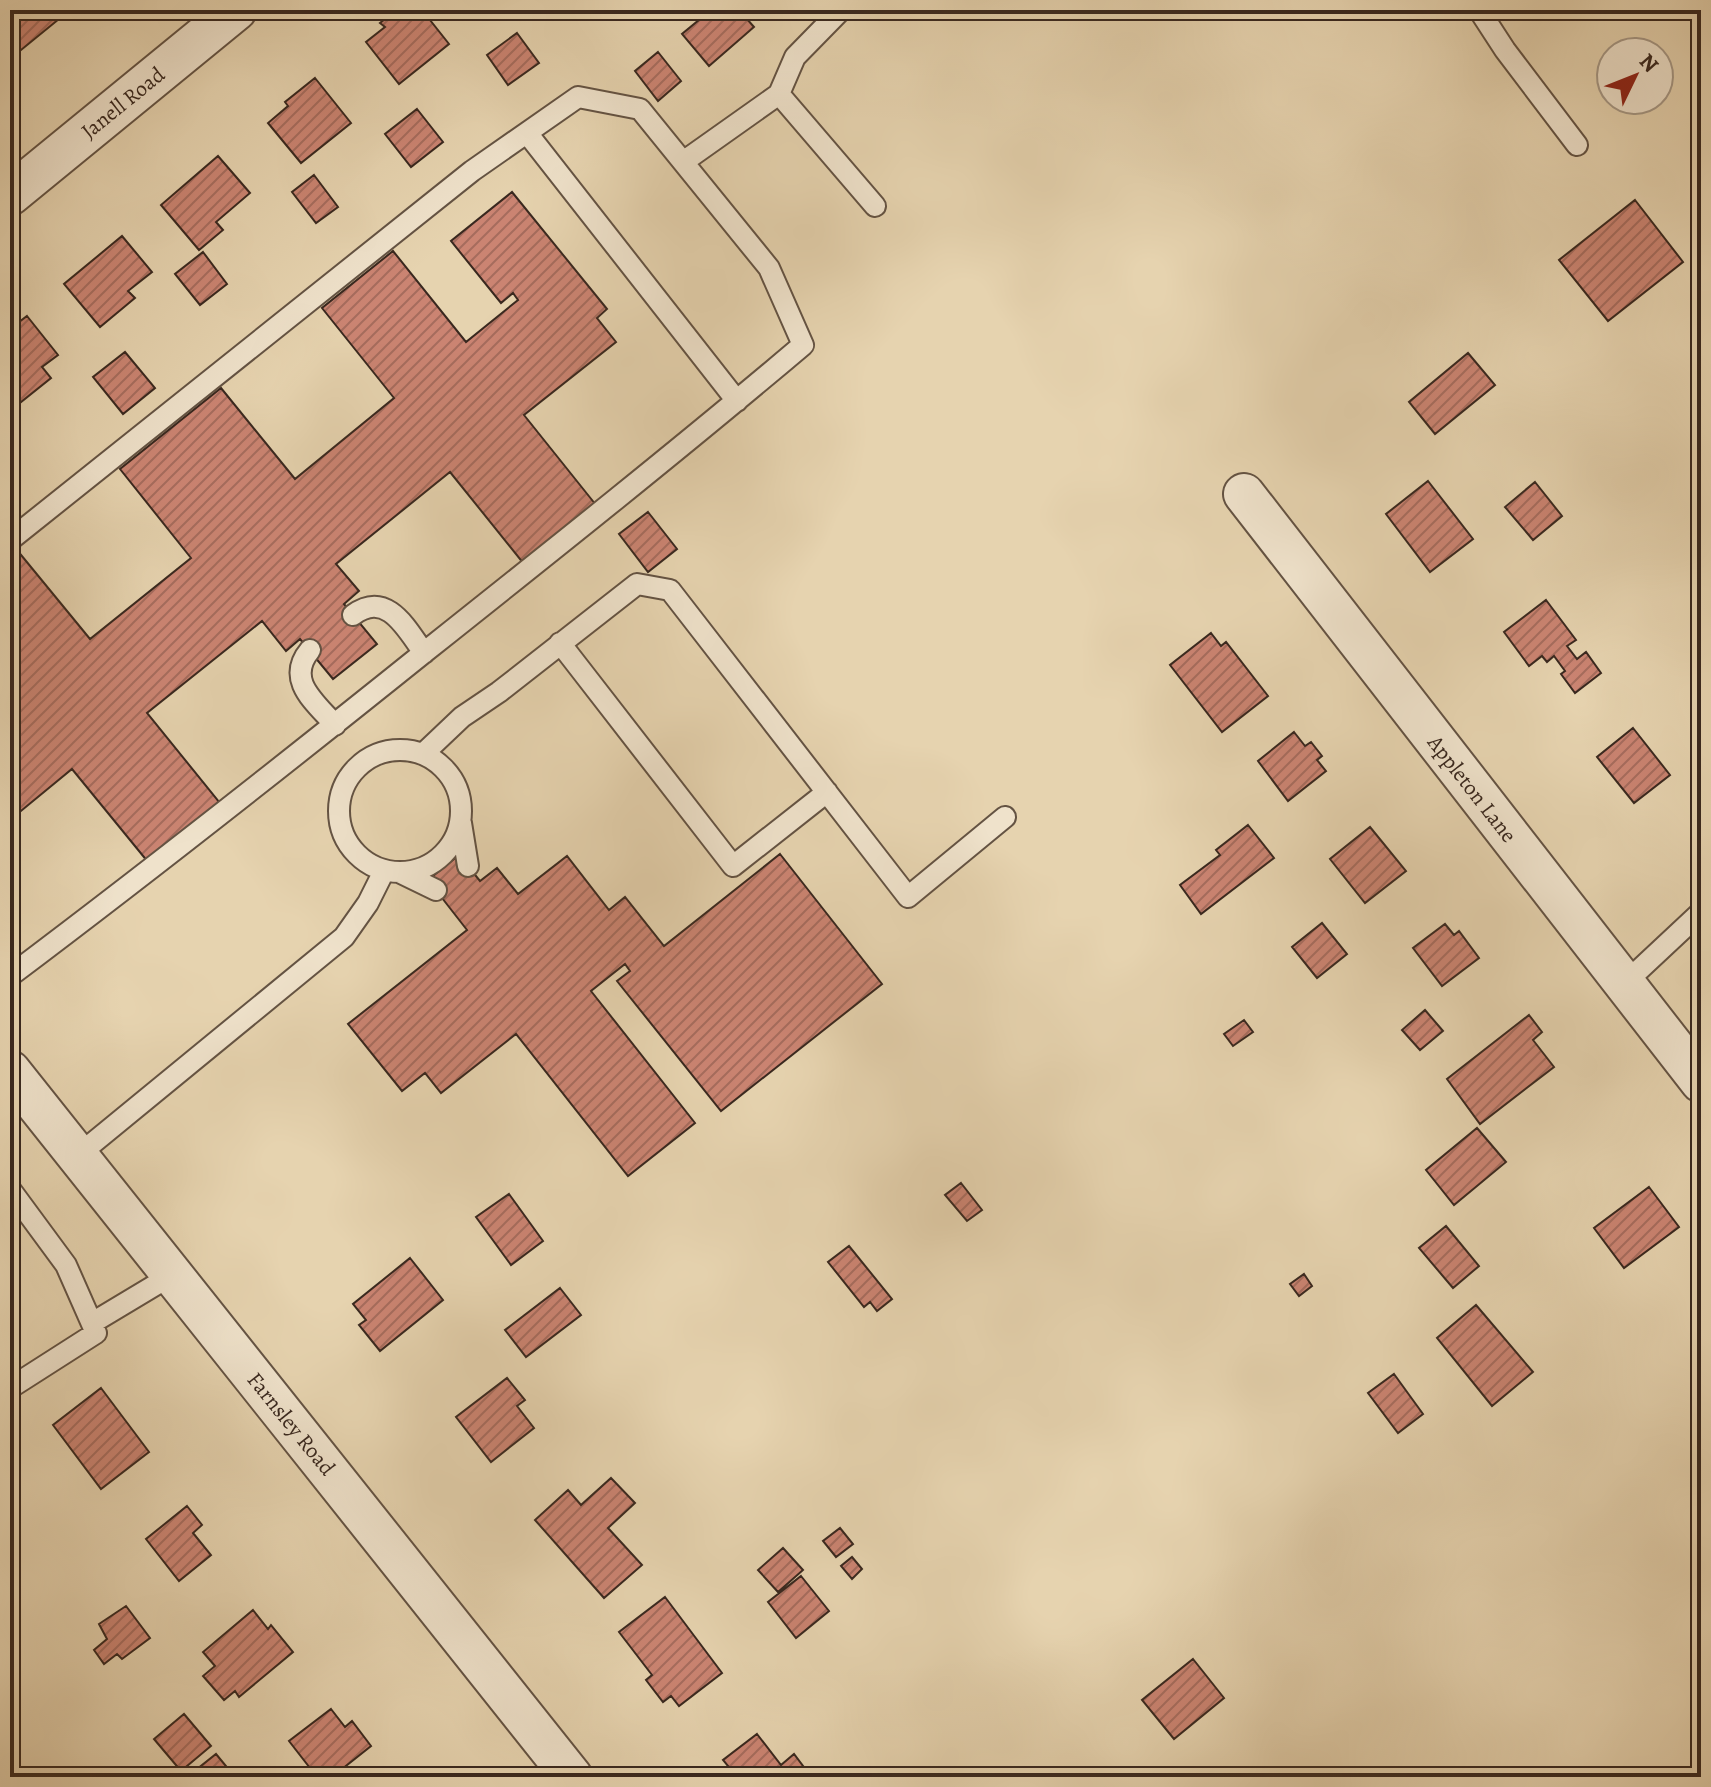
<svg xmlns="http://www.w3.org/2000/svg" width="1711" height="1787" font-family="Alegreya,serif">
<defs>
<pattern id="building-hatch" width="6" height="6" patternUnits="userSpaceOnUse" patternTransform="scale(2)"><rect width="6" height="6" fill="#cb8472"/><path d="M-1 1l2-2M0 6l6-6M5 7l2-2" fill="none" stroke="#a66c5d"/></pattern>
</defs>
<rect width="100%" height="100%" fill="#e6d3af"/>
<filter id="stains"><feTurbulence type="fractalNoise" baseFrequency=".0025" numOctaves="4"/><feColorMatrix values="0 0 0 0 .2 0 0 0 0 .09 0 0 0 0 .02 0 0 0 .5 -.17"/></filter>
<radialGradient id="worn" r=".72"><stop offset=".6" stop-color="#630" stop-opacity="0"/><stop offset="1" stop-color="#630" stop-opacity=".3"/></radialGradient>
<path fill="url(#building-hatch)" stroke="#39281f" stroke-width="2" d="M10 10H70L10 59Z
M396 10H422L449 44 399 84 366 42 385 27 380 23Z
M711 10H739L754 27 709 66 682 34Z
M517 33 539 63 508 85 487 55Z
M658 52 681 81 658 101 635 71Z
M315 78 351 123 301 163 268 123 288 106 285 102Z
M417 109 443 142 411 167 385 134Z
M218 156 250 193 216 222 223 230 199 250 161 205Z
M314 175 338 207 316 223 292 192Z
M512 192 607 309 597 318 616 342 524 415 596 505 524 564 450 472 336 564 359 591 344 604 377 644 333 679 300 639 286 651 262 621 147 713 220 803 148 862 72 769 10 820V701L16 696 10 688V556L17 550 90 639 191 558 120 469 221 388 295 479 394 398 322 308 393 251 466 342 518 300 513 293 501 303 451 241Z
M1635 200 1683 262 1608 321 1559 260Z
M122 236 152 272 128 291 135 298 100 327 64 284Z
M203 252 227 284 200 305 175 274Z
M27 316 58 355 42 367 51 378 16 406 10 399V329Z
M125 352 155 388 123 414 93 377Z
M1468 353 1495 385 1435 434 1409 402Z
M1428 481 1473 539 1430 572 1386 514Z
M1535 482 1562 516 1533 540 1505 507Z
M648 512 677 549 648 572 619 534Z
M1546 600 1576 640 1567 646 1577 659 1586 652 1601 673 1575 693 1561 674 1565 671 1554 656 1547 662 1542 656 1529 666 1504 632Z
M1211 633 1221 646 1226 642 1268 696 1222 732 1170 665Z
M1633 728 1670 775 1634 803 1597 757Z
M1294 732 1305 746 1311 742 1322 756 1317 760 1326 771 1288 801 1258 761Z
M1248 825 1274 858 1201 914 1180 885 1220 855 1216 850Z
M1370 827 1406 871 1365 903 1330 859Z
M780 854 882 984 721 1111 617 981 630 971 625 964 591 991 695 1123 628 1176 516 1034 441 1093 425 1073 402 1091 348 1024 467 930 428 880 459 855 480 881 497 868 518 894 567 856 609 910 625 897 664 946Z
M1322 923 1347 954 1317 978 1292 947Z
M1445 924 1454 935 1459 931 1479 958 1442 986 1413 948Z
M1425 1010 1443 1031 1420 1050 1402 1030Z
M1529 1015 1542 1032 1533 1040 1554 1067 1480 1124 1447 1079Z
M1244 1020 1253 1032 1233 1046 1224 1034Z
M1477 1128 1506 1162 1454 1205 1426 1170Z
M961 1183 982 1210 967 1221 945 1195Z
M1649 1187 1679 1227 1624 1268 1594 1228Z
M509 1194 543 1241 511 1265 476 1217Z
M1446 1226 1479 1266 1453 1288 1419 1248Z
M849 1246 892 1299 877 1311 870 1302 864 1307 828 1262Z
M410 1258 443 1300 380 1351 359 1325 366 1320 353 1304Z
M1304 1274 1312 1286 1299 1296 1290 1284Z
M560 1288 581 1315 526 1357 505 1330Z
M1476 1305 1533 1372 1492 1406 1437 1338Z
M1394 1374 1423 1414 1398 1433 1368 1393Z
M507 1378 525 1400 517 1406 534 1428 491 1462 456 1417Z
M101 1388 149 1452 101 1489 53 1425Z
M611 1478 635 1503 608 1528 642 1565 604 1598 535 1520 568 1490 581 1505Z
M187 1506 202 1525 193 1533 211 1555 179 1581 146 1539Z
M840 1528 853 1544 836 1557 823 1541Z
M783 1548 803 1570 778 1592 758 1570Z
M852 1557 862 1569 852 1579 841 1566Z
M801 1576 829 1611 796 1638 768 1602Z
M665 1597 722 1673 679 1706 671 1696 663 1702 646 1680 652 1675 619 1632Z
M126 1606 150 1638 122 1659 117 1654 104 1664 94 1650 107 1639 99 1624Z
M253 1610 268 1629 271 1625 293 1652 239 1697 235 1691 224 1700 203 1676 215 1666 203 1652Z
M1193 1659 1224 1698 1174 1739 1142 1700Z
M331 1709 345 1727 352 1721 371 1746 332 1777H317L289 1741Z
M184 1714 211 1746 181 1771 154 1739Z
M757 1734 781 1765 794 1754 803 1766 792 1777H737L723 1760Z
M216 1754 235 1777H187Z"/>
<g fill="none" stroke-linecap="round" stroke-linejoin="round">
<g stroke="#645343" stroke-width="24">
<path id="lane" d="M1479 10 1505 50 1577 145
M779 94 795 57 841 10
M527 133 737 401
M683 162 779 94 875 206
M10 540 472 171 578 97 640 109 769 268 803 345C680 449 553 550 426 651 289 761 151 870 10 976
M353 615C387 590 406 628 424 653
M560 643 733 866 827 792
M310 650C285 680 315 702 335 725
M339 811a61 61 0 1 1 122 0a61 61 0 1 1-122 0Z
M423 754 462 717 499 692 637 584 670 590 908 897 1005 817
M461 823 468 866
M401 873 436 890
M1624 984 1701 912
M77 1156 344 937 368 903 384 871
M10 1189 66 1265 96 1333 10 1388
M92 1323 157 1284 170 1272"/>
</g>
<g stroke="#645343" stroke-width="44">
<path id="street" d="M10 195 236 10
M1244 494 1701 1082
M10 1071 572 1777"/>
</g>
<use href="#lane" stroke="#efe2cb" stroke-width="20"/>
<use href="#street" stroke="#efe2cb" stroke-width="40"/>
</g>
<g text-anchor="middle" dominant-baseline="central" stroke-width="8" stroke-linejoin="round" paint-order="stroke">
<g font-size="22" fill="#39281f" stroke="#efe2cb">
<text transform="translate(123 103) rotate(-39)">Janell Road</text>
<text transform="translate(1472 789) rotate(52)">Appleton Lane</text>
<text transform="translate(291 1424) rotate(51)">Farnsley Road</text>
</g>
</g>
<rect width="1711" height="1787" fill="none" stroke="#e6d3af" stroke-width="40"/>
<rect x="12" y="12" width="1687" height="1763" fill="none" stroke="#39281f" stroke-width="4"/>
<rect x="20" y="20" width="1671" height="1747" fill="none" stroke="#39281f" stroke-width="2"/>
<g transform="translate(1635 76) rotate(47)"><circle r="38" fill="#efe2cb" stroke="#a69886" stroke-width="2"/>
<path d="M0-6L14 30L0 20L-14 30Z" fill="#8f2418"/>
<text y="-12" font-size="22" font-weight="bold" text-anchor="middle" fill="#39281f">N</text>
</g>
<rect width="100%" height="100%" filter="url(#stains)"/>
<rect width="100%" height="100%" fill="url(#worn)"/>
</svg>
